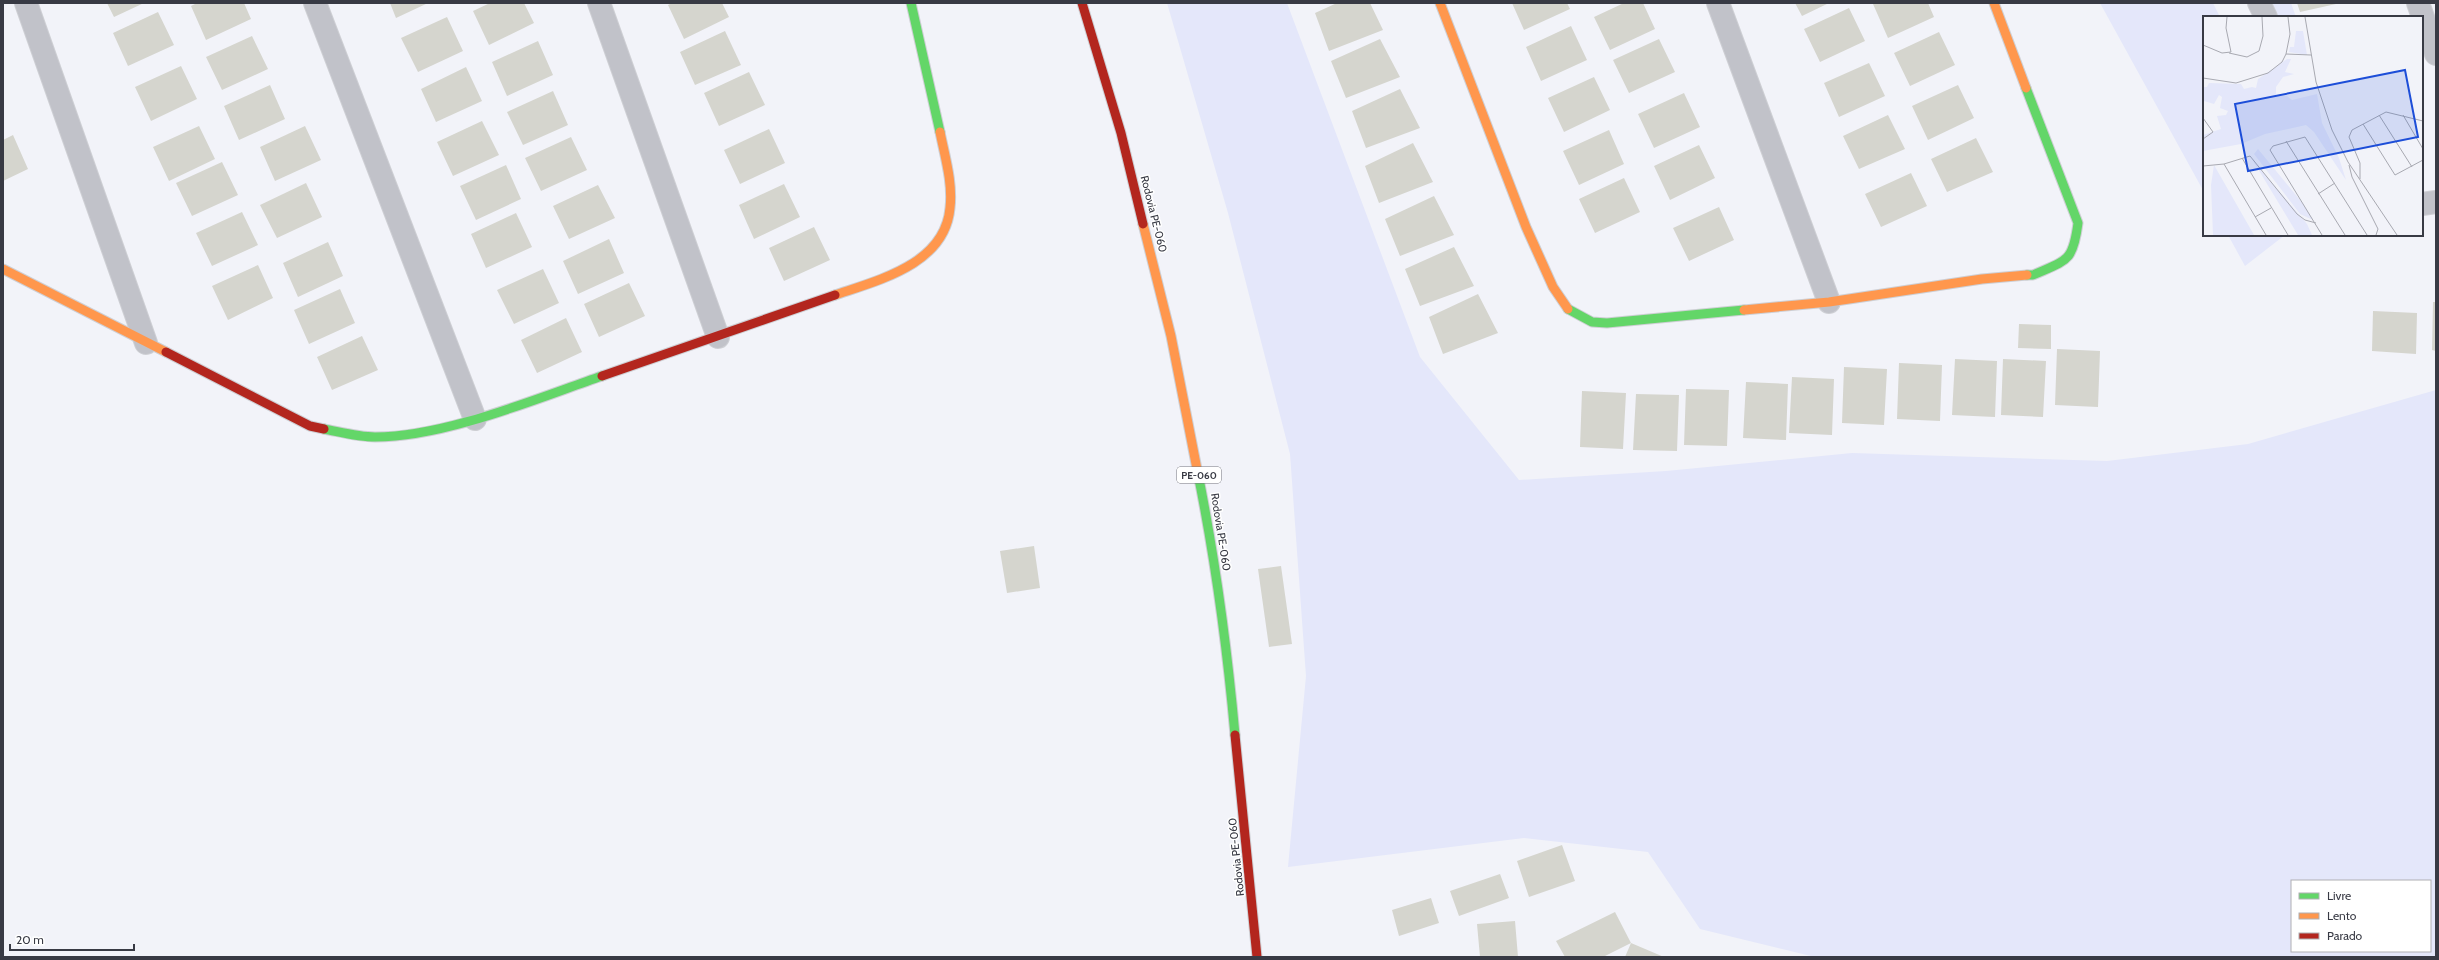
<svg xmlns="http://www.w3.org/2000/svg" width="2439" height="960" font-family="Cabin,sans-serif">
<rect width="100%" height="100%" fill="#f2f3f9"/>
<path fill="#e4e7fa" fill-rule="evenodd" d="M1167 3H1287L1420 357 1519 480 1666 471 1852 453 2107 461 2248 444 2436 390V957H1815L1700 929 1648 852 1524 838 1288 867 1306 676 1290 454 1228 213ZM2292 881H2430V951H2292Z
M2100 3H2213L2220 17H2204V192Z
M2265 3H2291L2296 17H2272Z
M2228 235H2285L2245 266Z"/>
<path fill="#d5d5ce" d="M107 3H144L114 17Z
M197 3H244L251 19 206 40 191 6Z
M390 3H428L396 18Z
M490 3H524L534 23 489 45 473 11Z
M672 3H722L729 17 684 39 668 5Z
M1337 3H1370L1383 30 1329 51 1315 13Z
M1512 3H1567L1570 9 1524 30Z
M1624 3H1643L1655 29 1610 50 1594 17Z
M1795 3H1829L1802 16Z
M1874 3H1928L1934 17 1888 38 1873 4Z
M2297 3H2336V4L2300 12Z
M1849 8 1865 41 1820 62 1804 29Z
M158 12 174 45 128 66 113 33Z
M447 17 463 51 418 72 401 38Z
M1571 26 1587 60 1541 81 1526 47Z
M725 31 741 65 695 85 680 52Z
M1939 32 1955 65 1910 86 1894 53Z
M252 36 268 69 222 90 206 57Z
M1380 39 1400 77 1346 98 1331 61Z
M1659 39 1675 72 1629 93 1613 60Z
M538 41 553 75 507 96 492 62Z
M1869 63 1885 96 1839 117 1824 83Z
M181 66 197 99 151 121 135 87Z
M466 67 482 101 436 122 421 89Z
M749 72 765 105 719 126 704 93Z
M1594 77 1610 110 1564 132 1548 98Z
M270 85 285 119 239 140 224 106Z
M1958 85 1974 118 1928 140 1912 106Z
M1400 89 1420 128 1366 148 1352 111Z
M553 91 568 125 523 145 507 112Z
M1684 93 1700 127 1654 148 1638 114Z
M1888 115 1905 149 1859 169 1843 136Z
M482 121 499 155 453 176 437 142Z
M199 126 215 159 169 181 153 147Z
M305 126 321 160 275 181 260 147Z
M769 129 785 163 740 184 724 150Z
M1609 130 1624 164 1579 185 1563 151Z
M13 135 28 169 3 181V140Z
M571 137 587 170 541 191 525 158Z
M1976 138 1993 172 1947 192 1931 159Z
M1413 143 1433 182 1379 203 1365 166Z
M1699 145 1715 178 1670 200 1654 166Z
M222 162 238 195 192 216 176 183Z
M506 165 521 199 476 220 460 186Z
M1911 173 1927 206 1881 227 1865 194Z
M1624 178 1640 212 1595 233 1579 199Z
M306 183 322 217 277 238 260 205Z
M784 184 800 217 754 239 739 205Z
M598 185 615 218 569 239 553 206Z
M1434 196 1454 235 1400 256 1385 219Z
M1719 207 1734 240 1689 261 1673 228Z
M242 212 258 245 212 266 196 233Z
M516 213 532 247 486 268 471 234Z
M814 227 830 260 784 281 769 248Z
M609 239 624 273 578 294 563 261Z
M328 242 343 276 298 297 283 263Z
M1454 247 1474 286 1420 306 1405 269Z
M258 265 273 298 228 320 212 286Z
M543 269 559 303 514 324 497 290Z
M629 283 645 316 599 337 584 304Z
M340 289 355 323 309 344 294 310Z
M1478 294 1498 333 1443 354 1429 317Z
M2433 302H2436V351L2432 350Z
M2373 311 2417 313 2416 354 2372 351Z
M566 318 582 352 537 373 521 340Z
M2019 324 2051 325V349L2018 348Z
M362 336 378 370 332 390 317 357Z
M2057 349 2100 351 2098 407 2055 405Z
M1955 359 1997 361 1995 417 1952 415Z
M2003 359 2046 361 2043 417 2001 415Z
M1899 363 1942 365 1940 421 1897 419Z
M1844 367 1887 369 1884 425 1842 423Z
M1792 377 1834 379 1832 435 1789 433Z
M1746 382 1788 384 1786 440 1743 438Z
M1686 389 1729 390 1727 446 1684 445Z
M1582 391 1626 393 1623 449 1580 447Z
M1636 394 1679 395 1677 451 1633 450Z
M1034 546 1040 588 1007 593 1000 551Z
M1281 566 1292 644 1269 647 1258 569Z
M1562 845 1575 881 1529 897 1517 861Z
M1500 874 1509 898 1459 916 1450 891Z
M1431 898 1439 923 1399 936 1392 910Z
M1615 912 1631 943 1603 957H1565L1556 941Z
M1515 921 1518 957H1480L1477 924Z
M1631 943 1664 957H1625Z"/>
<g fill="none" stroke-linecap="round" stroke-linejoin="round">
<g stroke="#cecfd4" stroke-width="24">
<path id="street" d="M26 3 146 343
M315 3 475 419
M599 3 718 337
M1718 3 1829 302
M2259 3 2266 17
M2418 3 2436 54
M2422 204 2436 202"/>
</g>
<g stroke="#cecfd4" stroke-width="11">
<path id="fast" d="M911 3 940 132
M2026 88 2078 223C2073 262 2067 260 2033 275H2027
M1568 309 1592 322 1607 323 1744 310
M324 429C340 432 358 437 375 437 445 437 535 399 602 376
M1197 469C1215 557 1227 646 1235 735"/>
</g>
<g stroke="#cecfd4" stroke-width="11">
<path id="slow" d="M1440 3 1526 227 1553 287 1568 309
M1994 3 2026 88
M1143 224 1171 336 1197 469
M3 269 166 352
M835 295C879 280 945 264 950 208 953 183 945 157 940 132
M1744 310 1829 302 1982 279 2027 275"/>
</g>
<g stroke="#cecfd4" stroke-width="11">
<path id="jam" d="M1082 3 1121 133 1143 224
M166 352 310 426 324 429
M602 376 835 295
M1235 735 1257 957"/>
</g>
<use href="#street" stroke="#c1c2c9" stroke-width="22"/>
<use href="#fast" stroke="#63d668" stroke-width="9"/>
<use href="#slow" stroke="#ff974d" stroke-width="9"/>
<use href="#jam" stroke="#b3261e" stroke-width="9"/>
</g>
<g text-anchor="middle" dominant-baseline="central" stroke-width="3" stroke-linejoin="round" paint-order="stroke">
<rect fill="#fff" stroke="#74757c" stroke-width="1" x="1177" y="467" width="44" height="16" rx="3"/>
<g font-size="10" font-weight="bold" fill="#383a44">
<text x="1199" y="475">PE-060</text>
</g>
<g font-size="11" fill="#383a44" stroke="#fff">
<text transform="translate(1154 214) rotate(76)">Rodovia PE-060</text>
<text transform="translate(1221 532) rotate(81)">Rodovia PE-060</text>
<text transform="translate(1236 857) rotate(-96)">Rodovia PE-060</text>
</g>
</g>
<g transform="translate(2203 16)">
<rect width="220" height="220" fill="#f2f3f9"/>
<path d="M93 15H100L104 39 86 36 87 31H91ZM84 43H88L82 56 91 58 80 61 73 71V79L84 80 89 84 114 78 119 107 136 142 143 164 111 116 103 109 62 118 38 128 0 135V119L18 113 14 100 23 99 25 95 17 92 19 81 16 79 11 88 1 85 0 71H4L6 67 38 68 41 73 49 71 53 72 55 63ZM55 133 101 189 110 204 97 198 51 138ZM49 143 104 208 109 219H95ZM11 149 51 219H10L8 169Z" fill="#e4e7fa"/>
<path fill="none" stroke="#a8a9b1" stroke-width="1" d="M102 1 113 66 129 114 145 146 194 219M0 29 19 37 28 36 23 12 24 1M26 37 44 41 56 35 60 20 59 1M83 38 108 39M0 62 33 67 65 57 79 46 83 38 87 18 85 1M176 99 209 151M200 99 220 133M0 102 10 116 0 123M160 108 192 159 220 144M83 125 142 219M39 142 85 219M21 148 63 219M146 149 149 161 175 213 173 219M0 150 21 148 47 140 94 198 102 204 113 207M157 163V147L146 121 149 114 183 96 220 105M115 178 132 167M52 201 68 192M119 219 67 134 70 130 102 121 164 219"/>
<path fill="#1d4ed8" fill-opacity="0.15" stroke="#1d4ed8" stroke-width="2" d="M202 54 215 121 45 155 32 88Z"/>
<rect width="220" height="220" fill="none" stroke="#383a44" stroke-width="2"/>
</g>
<rect width="2439" height="960" fill="none" stroke="#383a44" stroke-width="8"/>
<rect x="2291" y="880" width="140" height="72" fill="#ffffff" stroke="#afb0b4"/>
<rect x="2299" y="893" width="20" height="6" fill="#63d668" stroke="#afb0b4"/>
<text x="2327" y="900" font-size="12" fill="#383a44">Livre</text>
<rect x="2299" y="913" width="20" height="6" fill="#ff974d" stroke="#afb0b4"/>
<text x="2327" y="920" font-size="12" fill="#383a44">Lento</text>
<rect x="2299" y="933" width="20" height="6" fill="#b3261e" stroke="#afb0b4"/>
<text x="2327" y="940" font-size="12" fill="#383a44">Parado</text>
<path d="M10 944v6h124v-6" fill="none" stroke="#383a44" stroke-width="2"/>
<text x="16" y="944" font-size="12" fill="#383a44" stroke="#ffffff" stroke-width="3" paint-order="stroke">20 m</text>
</svg>
